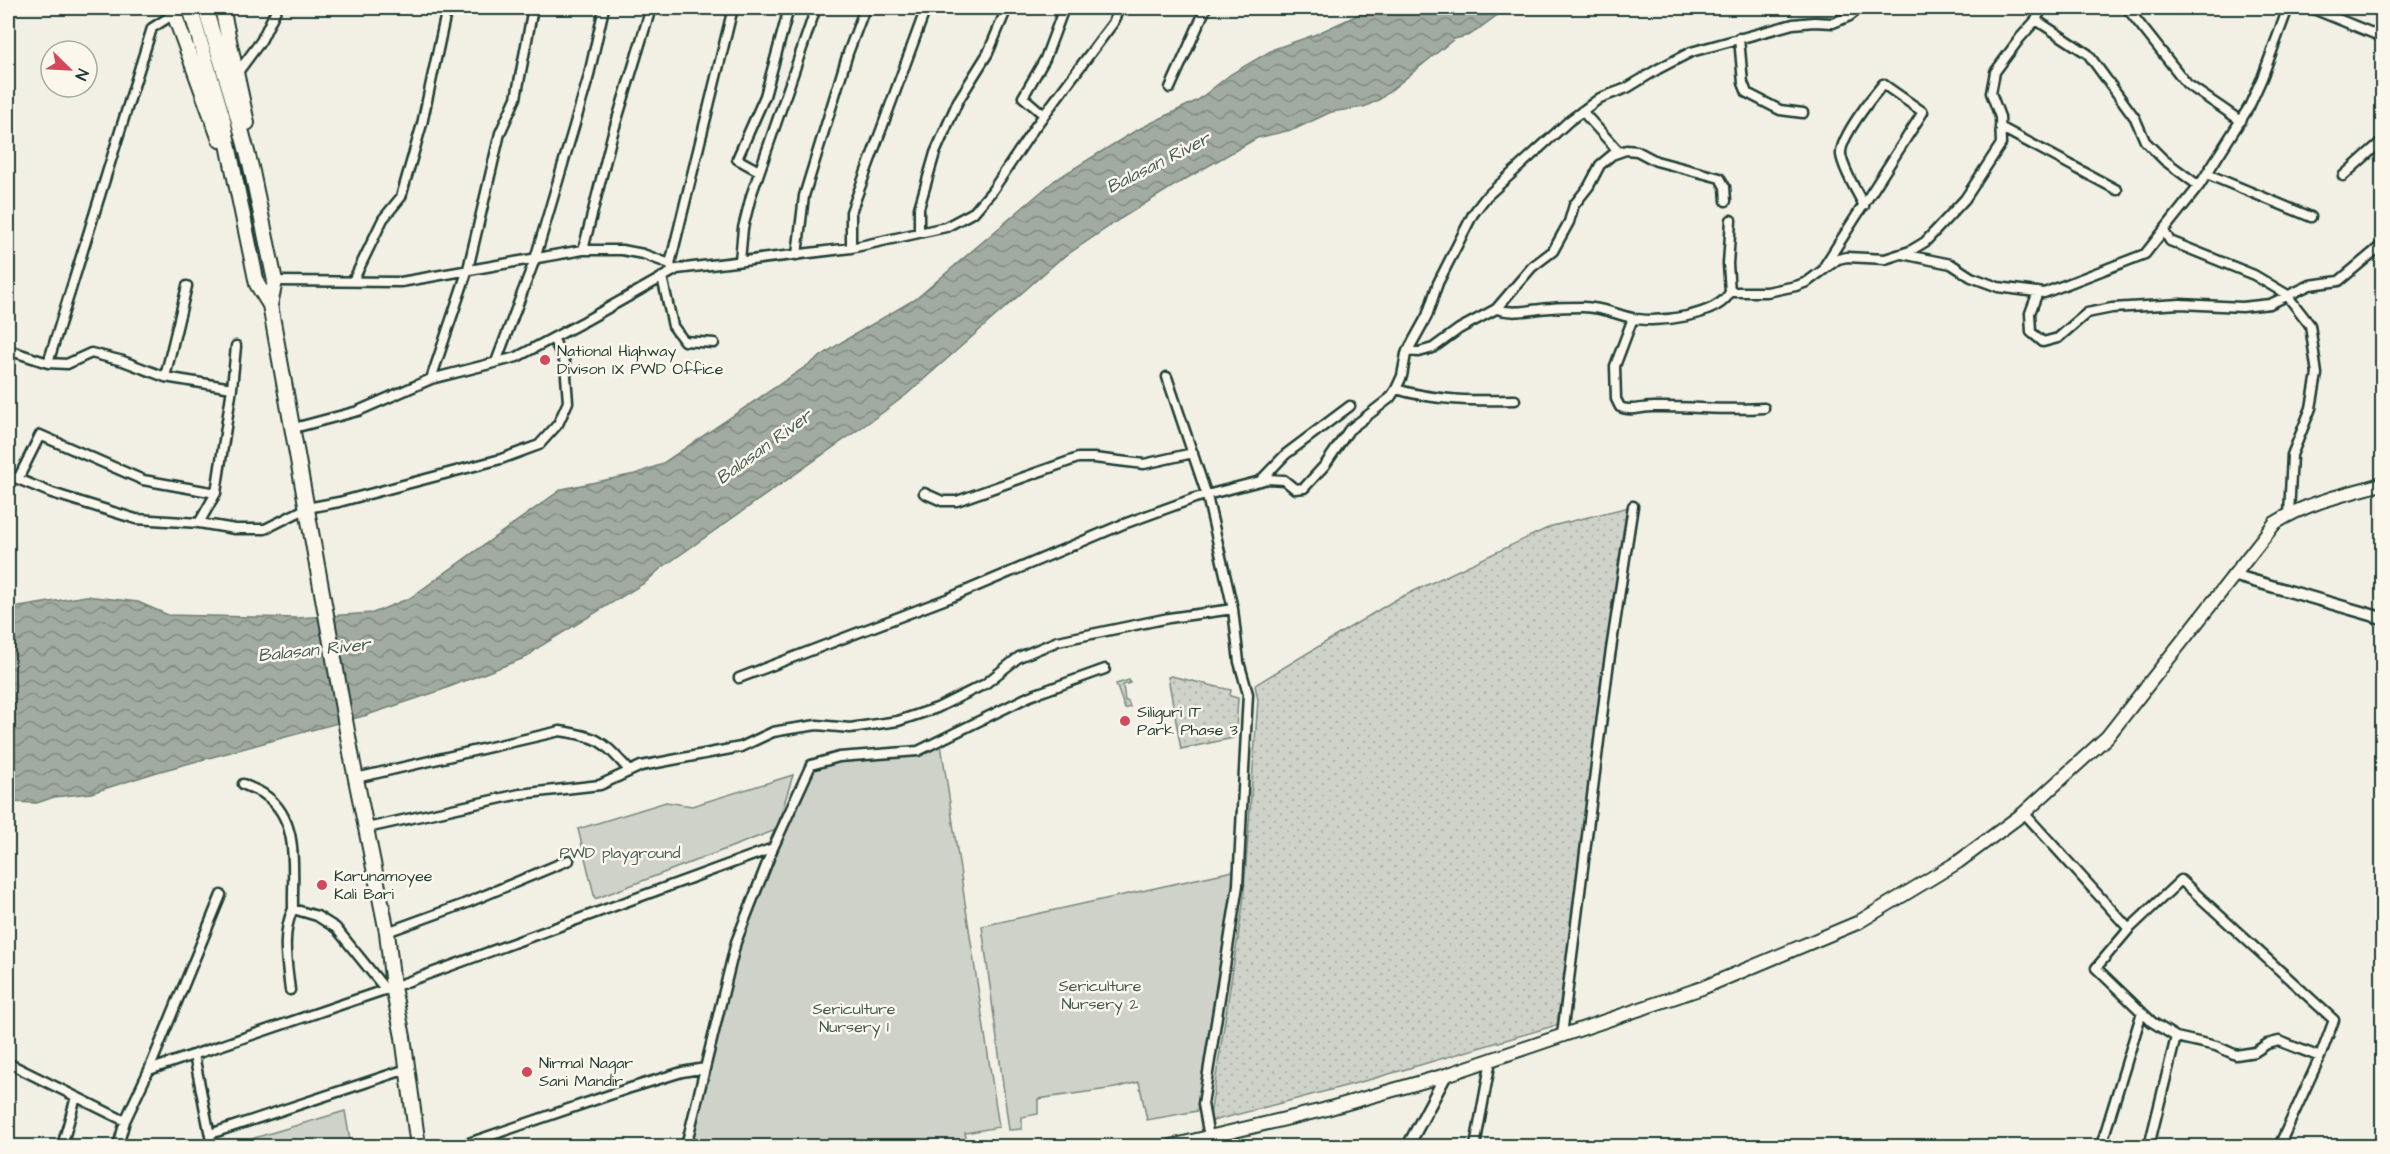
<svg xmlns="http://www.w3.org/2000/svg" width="2390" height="1154" font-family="'Architects Daughter',sans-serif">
<defs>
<pattern id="grass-dots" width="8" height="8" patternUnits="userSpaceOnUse" patternTransform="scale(1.5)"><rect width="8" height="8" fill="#cfd2c8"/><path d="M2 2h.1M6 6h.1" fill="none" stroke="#b1b5ac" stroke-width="1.8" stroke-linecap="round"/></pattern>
<pattern id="water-waves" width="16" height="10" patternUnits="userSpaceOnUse" patternTransform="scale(1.5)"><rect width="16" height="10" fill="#a2aba1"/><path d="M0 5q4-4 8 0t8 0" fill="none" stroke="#838c84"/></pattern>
</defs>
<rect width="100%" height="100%" fill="#f2f0e5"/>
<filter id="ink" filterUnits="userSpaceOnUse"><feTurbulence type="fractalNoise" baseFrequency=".0167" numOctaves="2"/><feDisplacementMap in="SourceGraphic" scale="12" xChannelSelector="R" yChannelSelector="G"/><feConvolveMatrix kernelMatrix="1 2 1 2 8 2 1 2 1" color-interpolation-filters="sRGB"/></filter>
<g filter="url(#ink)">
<path fill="url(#grass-dots)" stroke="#77887e" stroke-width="1.5" d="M1629 507 1557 1025 1372 1079 1209 1122 1243 904 1258 700 1255 685 1395 600 1552 526Z
M1171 676 1231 690 1230 696 1238 698 1236 729 1233 738 1181 749 1168 677Z
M1129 680 1130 683 1123 685 1125 701H1128L1130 707 1125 709 1116 684Z"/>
<path fill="#cfd2c8" stroke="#77887e" stroke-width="1.5" d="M941 744 999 1127 965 1133 968 1146H689L738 946 787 824 813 767 836 759 858 760 914 756Z
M793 775 776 830 595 899 578 829 666 802 692 806Z
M1233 871 1232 897 1197 1111 1147 1120 1139 1082 1115 1088 1038 1099V1114L1022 1117V1129L1009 1130 982 926Z
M345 1111 351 1146H256L254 1138Z"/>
<path fill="url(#water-waves)" stroke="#6e7f75" stroke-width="1.5" d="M1373 8H1507L1470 35 1454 39 1380 99 1364 107 1331 112 1295 129 1257 138 1175 185 1120 219 1058 261 906 395 882 413 660 569 646 582 539 647 527 657 436 692 367 715 157 772 91 793 54 797 37 803 8 802V609L86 596 138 602 168 615 297 618 373 613 410 598 562 489 635 474 660 465 842 342 917 298 1055 180 1135 131 1198 100 1231 74 1274 49 1314 35Z"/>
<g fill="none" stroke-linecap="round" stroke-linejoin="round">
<g stroke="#1f3d34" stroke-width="13">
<path id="minor" d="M2127 8 2187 84 2241 121
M2311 8 2382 37
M2036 20 2088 54 2135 118 2145 141 2164 160 2199 186
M1739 38 1743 83 1747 93 1780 110 1803 113
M238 72 261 41 277 8
M1170 88 1206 8
M1582 111 1619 152
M1044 115 1023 97 1045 59 1064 8
M2000 127 2117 190
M759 171 737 159 765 96 789 8
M2207 174 2311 217
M2343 176 2382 141
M2164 231 2170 241 2254 275 2286 294 2310 325 2317 374 2311 408 2292 455 2289 514
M919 233V208L935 153 958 101 988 53 1007 8
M851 248V212L926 8
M583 250 612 136 651 8
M1902 254 1951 264 1971 277 1998 287 2044 293 2145 254 2199 186 2249 107 2262 78 2288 8
M797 255 804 196 848 53 865 8
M740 261 743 228 751 196 816 8
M1825 265 1923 112 1883 84C1872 97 1839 139 1841 155 1844 172 1857 191 1864 206
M672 269 670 264 733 8
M662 277 673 326 684 341 714 343
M275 281 401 282 583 250H622L643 254 670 264
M353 281 383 219 401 197 422 124 447 8
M1730 292 1728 264 1731 220
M2038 292 2030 313 2031 332 2043 342 2058 338 2087 313 2112 308 2180 304 2242 307 2270 304 2310 285 2339 281 2382 245
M1496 309C1516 315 1532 309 1551 308 1562 307 1573 307 1583 307 1601 307 1615 314 1632 318 1656 324 1719 316 1730 292H1767L1796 286 1807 282 1838 259 1847 257 1885 259 1910 251 1925 242 1965 199 2001 144 2000 117 1991 93 1995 72 2020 38 2036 20 2042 8
M1633 318 1615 366 1616 399 1620 407C1630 412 1642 407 1652 407 1690 406 1727 411 1764 408
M8 350 48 363 67 364 91 353 123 361 165 377 232 388
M1407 351 1419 352 1433 348 1459 329 1496 309 1532 267 1553 251 1569 222 1574 205 1589 186 1600 165 1612 155 1626 150 1637 151 1656 161 1720 178 1725 187 1726 201
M496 362 535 259 588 79 604 8
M48 363 152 28 174 14
M165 377 187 286
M1167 377 1207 496 1233 609 1239 662 1248 694 1238 885 1203 1104 1209 1137
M431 379 468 269 500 133 516 98 533 8
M1396 389C1435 401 1475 401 1515 400
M294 428 358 411 431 379 517 357 585 321 677 269 851 248 946 227 974 212 992 191 1035 127 1113 23 1119 8
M8 475 52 493 136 519 199 523 235 529H265L307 508 339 502 501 459 539 445 558 424 568 402 565 363 553 338
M18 479 40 435 143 480 216 493
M1260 481 1286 454 1350 406
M924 493 942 501H957L1078 458H1094L1144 464 1193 453
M199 523 216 493 232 388 236 346
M739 678 949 598 1121 525 1195 498 1268 479 1284 480 1295 489 1304 488 1325 465 1349 430 1390 398 1396 389 1402 376 1406 354 1427 316 1438 283 1473 214 1486 197 1569 121 1600 98 1627 88 1658 69 1691 52 1793 24 1814 22 1833 23 1850 16 1860 8
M356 778 560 731C601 737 602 741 630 771
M243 784C250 788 259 790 265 795 301 820 292 870 293 909L317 916 336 928 386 990
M2024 813 2129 929
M367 828 520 794 600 785 641 766 741 747 773 732 790 729 817 725 850 728 898 721 937 708 985 684 1019 657 1058 641 1169 618 1233 609
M387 932 464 904 569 860
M290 990C287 964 281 934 293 909
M1562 1035 1608 669 1633 506
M194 1055 212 1146
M8 1063 125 1121
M149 1070 393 987 773 848
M210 1134 407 1069
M62 1146 76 1097
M118 1146 125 1121 149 1070 221 895
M460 1146 627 1089 682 1072 705 1068
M686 1146 736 942 773 848 811 765 839 757 918 751 1030 696 1105 669
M1475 1146 1491 1060
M2101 1146 2142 1012
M2149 1146 2176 1037
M2279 1146 2320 1057 2334 1020 2181 880 2129 929 2096 968 2152 1022 2176 1037 2216 1046 2236 1055 2255 1052 2267 1044 2279 1041 2320 1057"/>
</g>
<g stroke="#1f3d34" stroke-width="15">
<path id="tertiary" d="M2233 575 2382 618
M1408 1146 1446 1075"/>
</g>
<g stroke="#1f3d34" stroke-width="16">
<path id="primary" d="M1171 1146 1323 1110 1446 1075 1702 988 1857 923 1958 862 2024 813 2107 737 2275 523C2308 502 2346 494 2382 484"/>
</g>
<g stroke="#1f3d34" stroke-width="18">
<path id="trunk" d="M172 8 220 140
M190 8 222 115 257 284 270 305 353 764 387 932 393 987 403 1037 418 1146
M205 8 235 107 251 167 275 281 270 305
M222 8 247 123"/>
</g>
<use href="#minor" stroke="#fbf7ec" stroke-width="8"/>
<use href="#tertiary" stroke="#fbf7ec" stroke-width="10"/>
<use href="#primary" stroke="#fbf7ec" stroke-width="12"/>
<use href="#trunk" stroke="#fbf7ec" stroke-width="14"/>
</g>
</g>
<g fill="#d1495b" stroke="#fbf7ec" stroke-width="2">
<circle cx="545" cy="360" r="6"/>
<circle cx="1125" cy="721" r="6"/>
<circle cx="322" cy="885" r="6"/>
<circle cx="527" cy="1072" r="6"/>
</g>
<g text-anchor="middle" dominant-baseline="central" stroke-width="5" stroke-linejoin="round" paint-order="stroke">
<g font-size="16" fill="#1f3d34" stroke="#fbf7ec" text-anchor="start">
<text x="557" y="351">National Highway<tspan x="557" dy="18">Divison IX PWD Office</tspan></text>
<text x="1137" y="712">Siliguri IT<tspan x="1137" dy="18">Park Phase 3</tspan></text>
<text x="334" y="876">Karunamoyee<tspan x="334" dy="18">Kali Bari</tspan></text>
<text x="539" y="1063">Nirmal Nagar<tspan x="539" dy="18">Sani Mandir</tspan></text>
</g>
<g font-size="16" fill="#425b52" stroke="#fbf7ec">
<text x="620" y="853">PWD playground</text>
<text x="1100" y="986">Sericulture<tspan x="1100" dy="18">Nursery 2</tspan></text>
<text x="854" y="1009">Sericulture<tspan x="854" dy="18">Nursery 1</tspan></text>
</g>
<g font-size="18" font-style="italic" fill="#465e55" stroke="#fbf7ec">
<text transform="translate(1158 163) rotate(-27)">Balasan River</text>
<text transform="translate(764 447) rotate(-36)">Balasan River</text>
<text transform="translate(314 650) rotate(-6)">Balasan River</text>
</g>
</g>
<rect width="2390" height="1154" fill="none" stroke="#fbf7ec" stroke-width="30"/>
<rect x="15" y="15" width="2360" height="1124" fill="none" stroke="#1f3d34" stroke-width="2" filter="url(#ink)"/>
<g transform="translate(69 69) rotate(114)"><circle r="28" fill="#fbf7ec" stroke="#a3ada2" stroke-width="1.5"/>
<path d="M0-4.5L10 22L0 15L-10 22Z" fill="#d1495b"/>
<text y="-9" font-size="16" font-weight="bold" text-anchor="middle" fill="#1f3d34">N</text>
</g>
</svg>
